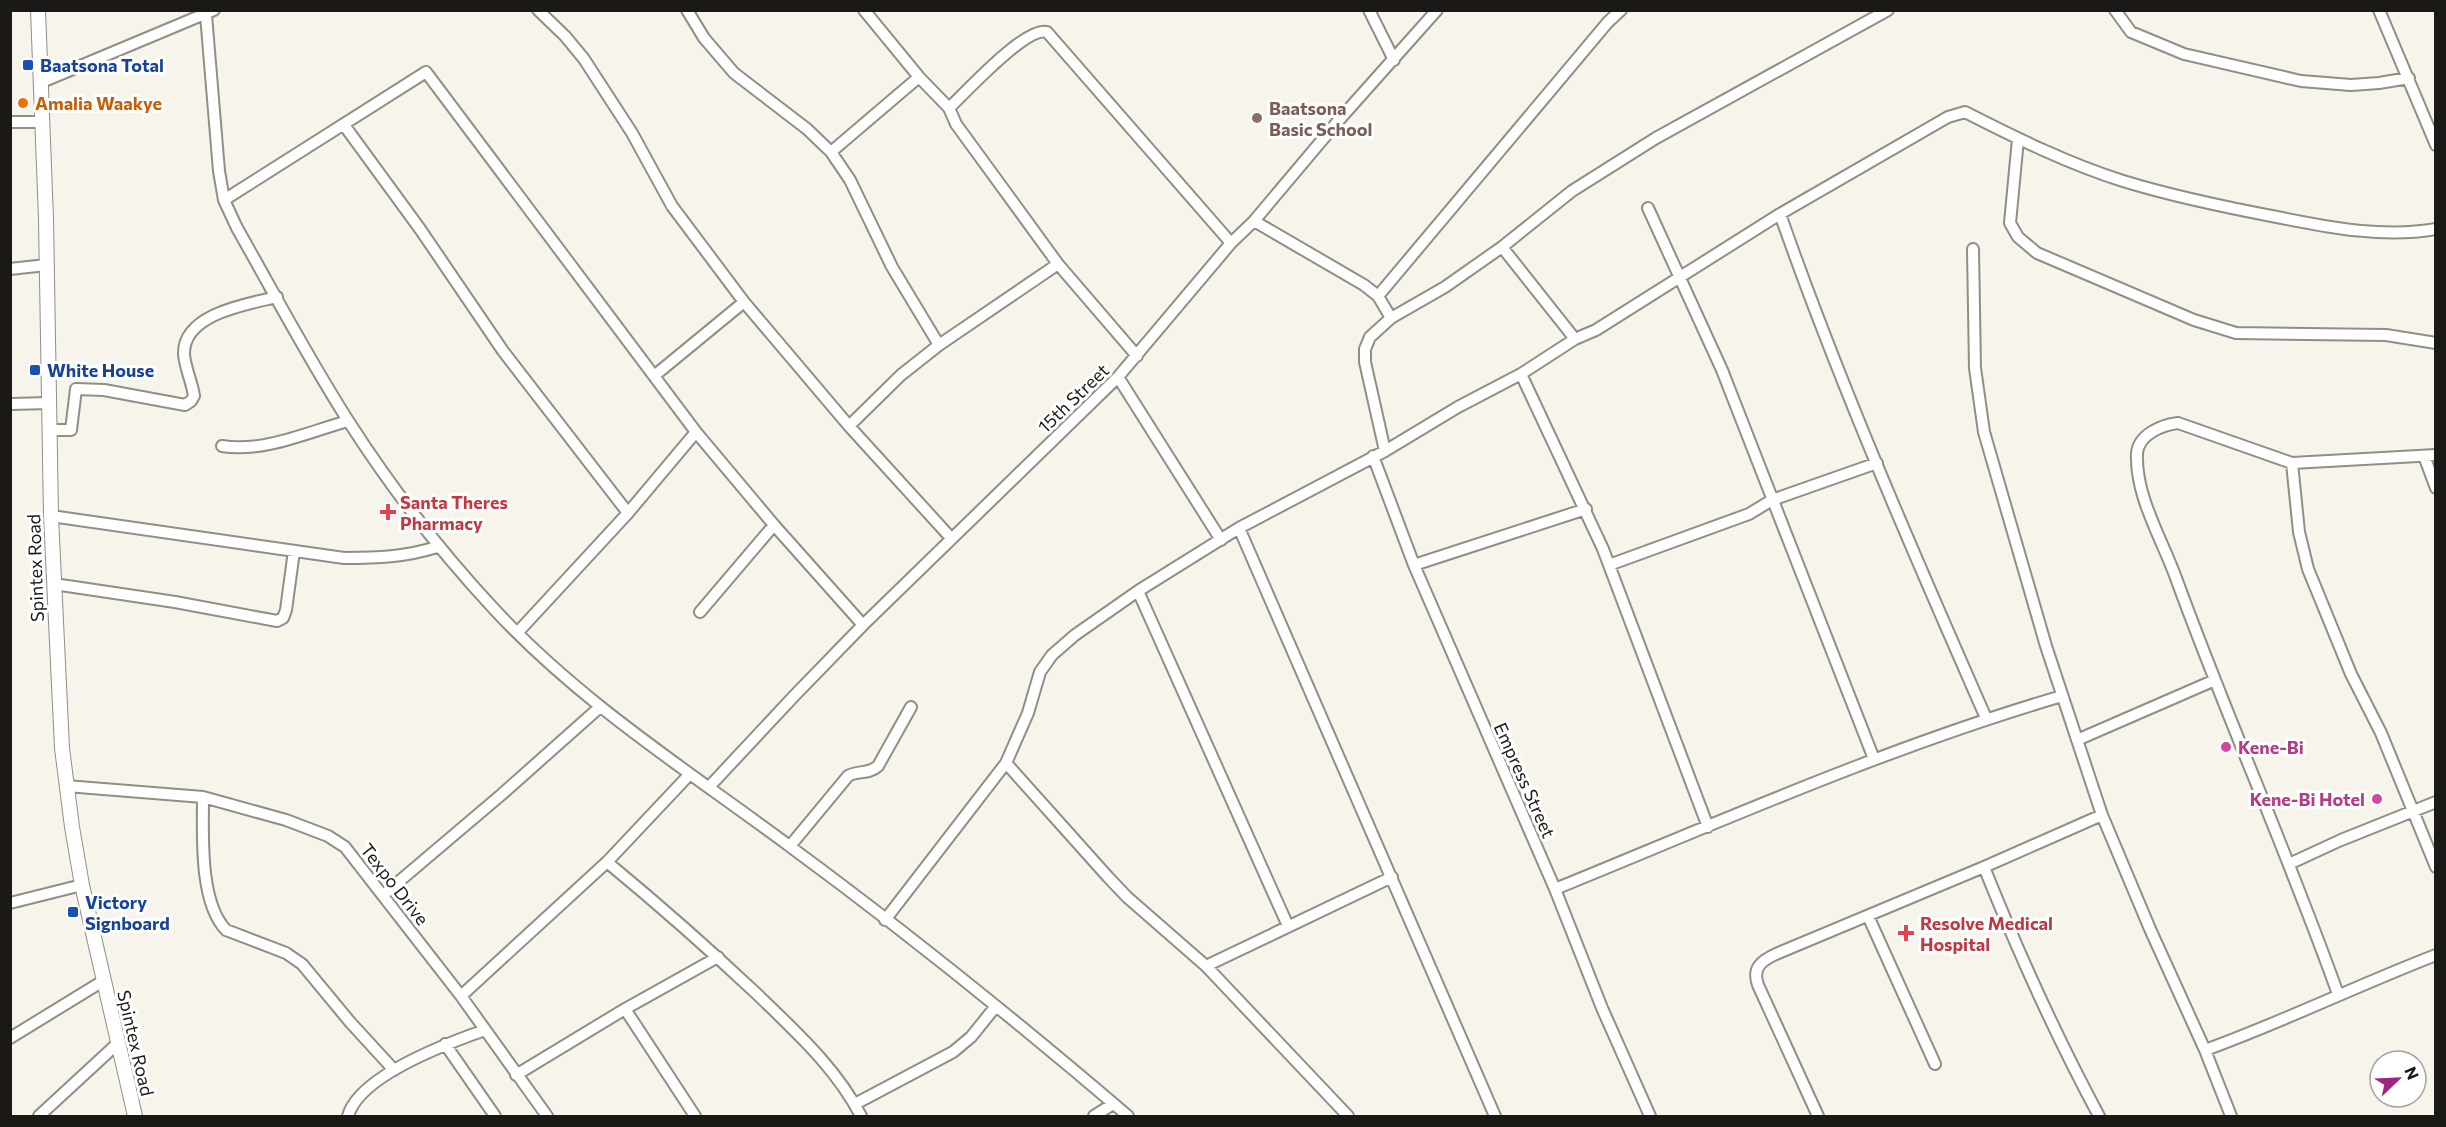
<svg xmlns="http://www.w3.org/2000/svg" width="2446" height="1127" font-family="Commissioner,sans-serif">
<rect width="100%" height="100%" fill="#f7f5eb"/>
<g fill="none" stroke-linecap="round" stroke-linejoin="round">
<g stroke="#908e85" stroke-width="14">
<path id="minor" d="M538 10 565 36 584 59 632 133 672 206 744 302 849 426 951 538
M687 10 704 38 734 73 807 129 831 152 850 180 892 267 939 345
M864 10 919 77 949 108 956 124 1058 264 1137 356
M1369 10 1394 60
M2115 10 2131 32 2184 54 2301 81 2351 85 2379 83 2409 78
M2379 10 2436 145
M206 15 219 171 224 200 237 228C274 293 309 360 349 422 392 489 440 551 494 609 580 702 687 770 788 845 905 931 1018 1022 1128 1116
M42 82 214 10
M949 108C966 92 1026 26 1047 32L1231 243
M10 122H43
M344 125 420 229 503 351 628 513
M2018 139 2010 223 2018 237 2037 253 2194 320 2236 333 2386 335 2436 343
M831 152 919 77
M224 200 426 72 696 432 774 525 863 625
M1648 208 1722 370 1874 759
M1780 214C1840 385 1913 552 1986 718
M1254 221 1364 285 1378 296 1391 318
M1502 247 1575 339
M1973 249 1975 368 1984 432 2046 646 2102 815 2150 929 2205 1050 2231 1116
M10 269 46 265
M1378 296 1608 22 1621 10
M1521 374 1603 549 1708 827
M654 376 744 302
M1118 377 1221 540
M10 404 50 403
M849 426 901 375 939 345 1058 264
M50 430H71L76 389 104 390 185 405 191 401 194 396C192 382 185 368 184 354 183 314 247 304 277 297
M222 446C263 453 308 432 348 421
M1385 451 1365 362V349L1370 337 1391 318 1445 287 1502 247 1572 191 1656 138 1888 10
M1373 456 1414 565 1555 889 1602 1008 1650 1116
M2424 456 2436 488
M2292 463 2299 532 2308 569 2351 674 2381 733 2436 867
M51 516 344 558C378 558 405 557 437 547
M1239 528 1495 1116
M1414 565 1586 509
M1609 565 1749 514 1772 500 1877 463
M54 584 175 602 277 621 283 618 286 610 294 551
M1138 591 1288 926
M700 612 774 525
M518 632 628 513 696 432
M2077 740 2215 680
M1006 763 1108 877 1127 897 1206 966 1348 1116
M66 786 203 797 286 820 328 836 345 847 461 996 547 1116
M709 787 795 695 863 625 1118 377 1231 243 1254 221 1339 120 1437 10
M203 797C203 834 199 902 226 930L286 953 302 964 350 1022 394 1070
M790 846 848 776C858 770 868 775 878 766L911 707
M607 862C659 905 709 949 758 995 797 1033 836 1068 861 1116
M2289 864 2341 840 2436 802
M1984 867C2018 952 2056 1036 2099 1116
M1555 889C1722 821 1888 747 2062 696
M383 895 501 795 600 707
M10 903 82 885
M1868 916 1935 1064
M885 920 1006 763 1028 713 1040 672 1052 655 1075 635 1138 591 1239 528 1385 451 1458 407 1521 374 1575 339 1596 330 1780 214 1948 117 1965 112C2016 138 2069 164 2123 181 2175 197 2229 208 2282 218 2332 228 2385 238 2436 229
M1206 966 1392 877
M2338 994C2288 854 2227 718 2176 578 2162 539 2135 496 2137 453 2139 434 2162 425 2178 423L2292 463 2436 455
M461 996 607 862 689 775
M625 1009 695 1116
M10 1038 103 981
M445 1044 495 1116
M2205 1050C2283 1022 2358 985 2436 955
M516 1075 625 1009 718 957
M855 1104 953 1052 971 1037 996 1006
M39 1116 117 1044
M348 1116C359 1076 448 1043 485 1030
M1094 1116 1113 1104
M1818 1116 1758 985C1752 968 1761 961 1776 954L1984 867 2102 815"/>
</g>
<g stroke="#908e85" stroke-width="16">
<path id="major" d="M38 10 46 219 51 516 62 748 72 827 82 885 135 1116"/>
</g>
<use href="#minor" stroke="#fff" stroke-width="10"/>
<use href="#major" stroke="#fff" stroke-width="14"/>
</g>
<g fill="#1a4fb4" stroke="#fff" stroke-width="2">
<rect x="22" y="59" width="12" height="12" rx="3"/>
<rect x="29" y="364" width="12" height="12" rx="3"/>
<rect x="67" y="906" width="12" height="12" rx="3"/>
</g>
<circle fill="#e8710a" stroke="#fff" stroke-width="2" cx="23" cy="103" r="6"/>
<circle fill="#8d6e63" stroke="#fff" stroke-width="2" cx="1257" cy="118" r="6"/>
<g fill="#e0444e" stroke="#fff" stroke-width="2">
<path d="M385 503h6v6h6v6h-6v6h-6v-6h-6v-6h6z"/>
<path d="M1903 924h6v6h6v6h-6v6h-6v-6h-6v-6h6z"/>
</g>
<g fill="#d1479c" stroke="#fff" stroke-width="2">
<circle cx="2226" cy="747" r="6"/>
<circle cx="2377" cy="799" r="6"/>
</g>
<g text-anchor="middle" dominant-baseline="central" stroke-width="6" stroke-linejoin="round" paint-order="stroke">
<g font-size="18" font-weight="bold" fill="#164399" stroke="#fff" text-anchor="start">
<text x="40" y="65">Baatsona Total</text>
<text x="47" y="370">White House</text>
<text x="85" y="902">Victory<tspan x="85" dy="21">Signboard</tspan></text>
</g>
<g font-size="18" font-weight="bold" fill="#c56008" stroke="#fff" text-anchor="start">
<text x="35" y="103">Amalia Waakye</text>
</g>
<g font-size="18" font-weight="bold" fill="#785e54" stroke="#fff" text-anchor="start">
<text x="1269" y="108">Baatsona<tspan x="1269" dy="21">Basic School</tspan></text>
</g>
<g font-size="18" fill="#1a1916" stroke="#fff">
<text transform="translate(1073 398) rotate(-44)">15th Street</text>
<text transform="translate(35 568) rotate(-92)">Spintex Road</text>
<text transform="translate(1525 780) rotate(66)">Empress Street</text>
<text transform="translate(395 884) rotate(52)">Texpo Drive</text>
<text transform="translate(136 1043) rotate(77)">Spintex Road</text>
</g>
<g font-size="18" font-weight="bold" fill="#be3a42" stroke="#fff" text-anchor="start">
<text x="400" y="502">Santa Theres<tspan x="400" dy="21">Pharmacy</tspan></text>
<text x="1920" y="923">Resolve Medical<tspan x="1920" dy="21">Hospital</tspan></text>
</g>
<g font-size="18" font-weight="bold" fill="#b23c85" stroke="#fff" text-anchor="start">
<text x="2238" y="747">Kene-Bi</text>
<text x="2365" y="799" text-anchor="end">Kene-Bi Hotel</text>
</g>
</g>
<rect width="2446" height="1127" fill="none" stroke="#1a1916" stroke-width="24"/>
<g transform="translate(2398 1079) rotate(67)"><circle r="28" fill="#ffffff" stroke="#a3a3a2" stroke-width="1.5"/>
<path d="M0-4.5L10 22L0 15L-10 22Z" fill="#9c2681"/>
<text y="-9" font-size="16" font-weight="bold" text-anchor="middle" fill="#1a1916">N</text>
</g>
</svg>
